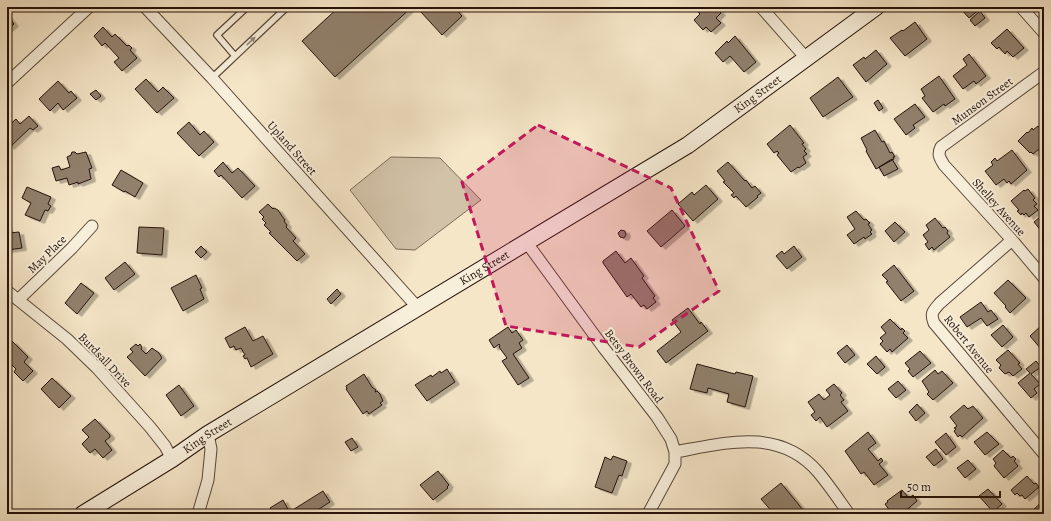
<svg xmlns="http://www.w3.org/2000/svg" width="1051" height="521" font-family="Alegreya,serif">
<defs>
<filter id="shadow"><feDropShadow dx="4.5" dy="2.5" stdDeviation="0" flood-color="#0004"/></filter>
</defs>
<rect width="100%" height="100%" fill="#f5e6c8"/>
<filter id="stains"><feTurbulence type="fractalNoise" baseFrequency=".005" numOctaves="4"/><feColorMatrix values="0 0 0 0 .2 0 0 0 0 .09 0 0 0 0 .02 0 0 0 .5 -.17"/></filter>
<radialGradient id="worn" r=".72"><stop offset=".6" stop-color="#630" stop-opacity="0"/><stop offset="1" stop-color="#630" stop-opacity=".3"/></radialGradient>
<path fill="#d2c2a8" stroke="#7c6a58" d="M391 157 440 158 481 200 415 250 396 249 350 190Z"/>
<path fill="#91806c" stroke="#251109" filter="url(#shadow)" d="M339 7H412L335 77 302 41Z
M422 7H454L462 16 442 35 420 11 423 8Z
M693 7H716L721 13 716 18 721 23 711 32 706 27 703 30 694 20 700 14Z
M959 7H978L974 10 976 12 969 18Z
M980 11 985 18 975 26 970 20Z
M7 15 14 24 7 30Z
M915 22 927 39 905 56 890 38 902 30 903 31Z
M103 27 112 37 115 34 127 46 129 45 132 48 130 50 137 58 122 71 114 62 119 58 105 43 102 46 94 36Z
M1007 29 1024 48 1013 57 1007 51 1005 54 999 47 997 49 991 43Z
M735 36 756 62 744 72 730 56 723 62 715 53 727 41 728 43Z
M876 50 887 64 866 82 853 65 864 57 865 59Z
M969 54 986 76 976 84 974 81 963 89 953 76 967 65 963 59Z
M939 76 955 99 945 106 944 104 933 112 922 98 925 96 921 89Z
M838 77 853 97 823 117 810 98Z
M146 79 158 92 163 87 174 98 157 113 135 89Z
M58 81 69 93 71 91 77 98 63 110 58 103 50 111 39 99Z
M96 90 101 96 96 100 90 94Z
M878 100 883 108 879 111 874 103Z
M915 104 925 117 913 125 915 128 906 135 894 119Z
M29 116 38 126 33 130 30 128 10 147 7 144V127L16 119 20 124Z
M189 122 200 135 204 131 214 142 199 156 177 133Z
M790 125 804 143 802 144 806 149 804 151 807 154 803 157 806 163 799 168 798 167 791 172 777 155 779 153 777 151 774 153 767 144Z
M1038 126 1044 133V155L1039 149 1033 154 1031 152 1030 153 1018 141 1027 132 1028 133 1032 128 1033 130Z
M875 130 882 142 884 141 890 153 892 152 895 157H893L894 159 876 169 866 151 867 150 861 138Z
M1012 150 1027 170 1011 184 1009 181 1007 183 1004 179 996 185 985 171 993 165 991 162 995 158 997 161Z
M72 152H75L77 154 86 152 92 168 89 169 91 179 78 184V182L69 185 67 178 56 181 52 168 59 166 61 170 70 167 67 157 71 155Z
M892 159 898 169 884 176 879 167Z
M223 162 232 173 238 168 255 186 242 198 221 175 219 177 214 171Z
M728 162 745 181 746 180 752 188 755 186 761 193 757 196 758 197 746 207 736 196 734 198 731 195 734 193 723 182 725 181 717 171Z
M121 170 143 183 135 197 125 191 124 192 112 185Z
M706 185 718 199 693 221 678 204 692 192 694 195Z
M27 187 51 197 48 204 51 206 48 211 45 210 40 221 25 215 31 203 22 198Z
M1028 189 1035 198 1033 200 1037 204 1034 206 1038 210 1029 217 1026 213 1024 215 1022 213 1021 215 1017 211 1019 210 1011 201 1024 190 1025 191Z
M268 204 273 209 274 208 278 210 282 216 285 220 284 221 287 225 286 227 296 238 293 241 305 254 297 261 269 233 271 232 264 225 266 223 262 219 264 217 259 212Z
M672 210 685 226 661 247 647 231Z
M856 211 864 220 866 219 870 223 868 224 872 230 870 232 872 234 865 239 864 237 854 244 847 235 855 229 847 217Z
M1041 216 1044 219V236L1041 233 1042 232 1034 222Z
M935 218 943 228 945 227 948 231 947 233 950 237 934 250 932 247 929 250 925 244 928 242 923 235 929 230 926 225Z
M895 222 905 232 894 242 885 231Z
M139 227 164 228 162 255 137 253Z
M7 228H8L9 233 19 232 22 248 7 250Z
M621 230 625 231 626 235 624 238 620 237 618 233Z
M201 246 207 252 201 258 195 252Z
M794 246 802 257 787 269 776 256 782 251 784 254Z
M616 251 625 263 631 258 644 276 642 278 655 296 653 298 656 302 647 309 644 305 641 307 631 294 627 297 603 263V261Z
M125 262 135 274 114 290 105 278Z
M894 265 914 291 901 301 886 282 888 281 882 275Z
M196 275 202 288 200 289 204 299 183 311 171 288Z
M1008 280 1026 298 1010 313 1005 307 1006 306 994 293Z
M81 283 94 293 77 314 65 303Z
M337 289 341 294 331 304 327 299Z
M981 302 988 312 991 310 998 319 987 326 981 318 967 327 960 317Z
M688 308 700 324 701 322 708 331 666 363 657 351 681 332 672 320Z
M890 319 901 330 902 328 905 331 903 333 908 338 892 352 890 349 887 352 880 344 883 341 880 338 886 333 881 327Z
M1043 324 1044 346 1041 349 1030 336Z
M1003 325 1013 337 1002 347 991 335Z
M245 327 253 341 263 336 273 354 251 367 247 358 245 359 243 356 245 355 241 348 236 350 234 346 230 348 225 338Z
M508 327 512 333 516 330 523 340 519 343 522 348 513 354 529 378 518 385 502 361 507 358 499 347 500 346 499 344 494 348 489 340Z
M12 341 28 357 24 362 33 371 23 381 14 372 16 369 7 360V346Z
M136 344 138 346 140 344 142 347 141 349 146 354 152 348 159 353 162 358 145 376 127 357 133 352 130 349Z
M847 345 855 355 845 363 837 353Z
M1008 350 1020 363 1018 364 1022 369 1013 376 1009 372 1005 374 999 368 1001 365 996 360Z
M920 351 931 363 913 377 908 371 910 369 905 363Z
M876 356 885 367 877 374 867 364Z
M1036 361 1041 367 1031 374 1040 384 1034 389 1037 393 1031 398 1018 383 1030 373 1026 369Z
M697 364 735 374 736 372 753 376 745 407 727 402 729 394 708 388 707 393 690 389Z
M447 369 455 382 427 401 415 385 431 375 432 377 440 371 441 373Z
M935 370 938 374 942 371 953 383 933 400 927 394 929 392 922 381Z
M364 374 372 387 376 390 375 392 377 391 380 394 383 401 380 403 382 405 369 414 367 411 363 414 346 389H347L346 386Z
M52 378 71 396 59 408 41 389Z
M898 381 906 390 896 398 888 389Z
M834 384 842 393 840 395 844 400 841 402 848 411 827 427 820 417 816 421 811 415 815 412 808 402 819 394 824 400 830 395 826 390Z
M179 385 194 406 181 416 166 395Z
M917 404 925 413 916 421 909 412Z
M964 405 968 409 973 406 983 418 962 437 960 435 958 437 954 431 956 429 954 428 957 426 950 417Z
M95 419 110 435V437L105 441 112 450 103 458 95 449 90 453 82 444 89 437 82 430Z
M868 432 876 443 868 449 878 461 881 458 883 461 879 464 888 475 874 485 864 472 861 474 845 451Z
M987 432 999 444 985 455 974 442Z
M946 433 956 447 946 455 935 442Z
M352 438 358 447 351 451 345 442Z
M936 449 943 459 934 466 926 457Z
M1003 450 1011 458 1013 456 1016 459 1014 461 1018 466 1004 478 994 466 996 463 993 459Z
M613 456 627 461 622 476 619 475 612 493 595 487 605 457 611 460Z
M968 460 976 469 965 478 957 468Z
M438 471 449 485 447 487 448 488 433 500 420 485Z
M1027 476 1034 484 1036 483 1039 487 1025 499 1022 495 1020 496 1017 493 1015 495 1011 490Z
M781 483 799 505 806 514H774L761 499Z
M988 489 1002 504 993 512 979 496Z
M902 490 909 498 913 495 917 501 902 514H892L885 504 888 502 887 501Z
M323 491 330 502 316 511 318 514H273L270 508 283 500 289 511H291Z
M1044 500V514H1028L1033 510Z"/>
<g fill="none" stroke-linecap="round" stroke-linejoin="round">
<g stroke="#594639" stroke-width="8">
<path id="lane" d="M235 56 217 35 247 7
M212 78 287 7"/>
</g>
<g stroke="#594639" stroke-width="13">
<path id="street" d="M145 7 212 78 418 308
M761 7 806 58
M1021 7 1044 33
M1044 72 941 147C937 155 940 158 944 165L1012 240 1044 278
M7 83 89 7
M1012 240 940 303C933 311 930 313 934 323L1044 454
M527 243 603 347 657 417 671 439 675 452V464L648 514
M7 291 67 339 97 368 150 427 165 446 172 459
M18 300 72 248 92 226
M675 452C725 443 779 427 818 472 829 485 839 500 849 514
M198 514 208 480 211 449 208 434"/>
</g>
<g stroke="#251109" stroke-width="18">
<g id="secondary">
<path id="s1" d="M83 514 172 459 208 434 688 145 876 7"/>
</g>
</g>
<use href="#lane" stroke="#f8efdb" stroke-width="5.5"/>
<use href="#street" stroke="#f8efdb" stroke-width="11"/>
<use href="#secondary" stroke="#f8efdb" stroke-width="16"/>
</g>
<defs><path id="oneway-solid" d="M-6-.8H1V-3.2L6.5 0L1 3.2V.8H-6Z"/></defs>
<use fill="#998b7c" href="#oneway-solid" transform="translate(251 41) rotate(-43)"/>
<path fill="#c2185b" fill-opacity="0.2" stroke="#c2185b" stroke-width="3" stroke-dasharray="8 5" stroke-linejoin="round" d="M538 125 671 188 719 291 639 347 506 326 462 182Z"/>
<g text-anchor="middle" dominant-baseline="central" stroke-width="4" stroke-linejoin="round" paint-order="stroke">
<g font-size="12" fill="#251109" stroke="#f8efdb">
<text stroke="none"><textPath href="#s1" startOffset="795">King Street</textPath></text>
<text transform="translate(982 101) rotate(-36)">Munson Street</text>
<text transform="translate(292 148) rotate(48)">Upland Street</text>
<text transform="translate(999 207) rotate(48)">Shelley Avenue</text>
<text transform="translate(47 254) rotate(-44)">May Place</text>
<text stroke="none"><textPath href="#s1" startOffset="471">King Street</textPath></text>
<text transform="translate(969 344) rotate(51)">Robert Avenue</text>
<text transform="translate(105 360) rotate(46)">Burdsall Drive</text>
<text transform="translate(634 366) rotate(53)">Betsy Brown Road</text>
<text stroke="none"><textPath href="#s1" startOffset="147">King Street</textPath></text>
</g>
</g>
<rect width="1051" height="521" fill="none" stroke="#f5e6c8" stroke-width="24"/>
<rect x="8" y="8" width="1035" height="505" fill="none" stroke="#251109" stroke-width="2"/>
<rect x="12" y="12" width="1027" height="497" fill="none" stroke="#251109"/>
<path d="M901 491v6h99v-6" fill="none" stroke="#251109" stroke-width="2"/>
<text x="907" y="491" font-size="12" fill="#251109" stroke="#f8efdb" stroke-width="3" paint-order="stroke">50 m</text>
<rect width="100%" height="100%" filter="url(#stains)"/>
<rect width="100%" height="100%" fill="url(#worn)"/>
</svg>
